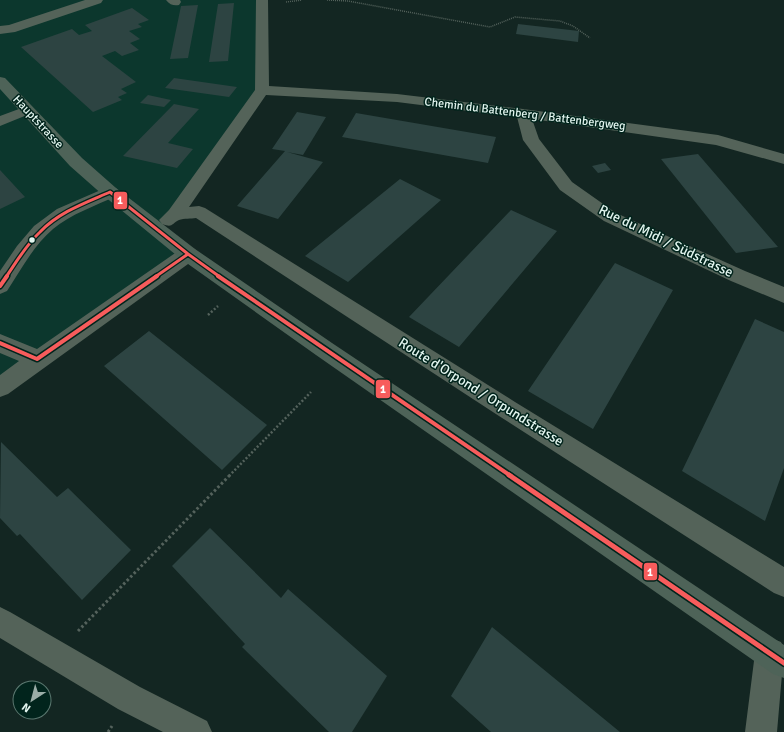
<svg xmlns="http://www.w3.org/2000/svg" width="784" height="732" font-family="Signika,sans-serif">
<rect width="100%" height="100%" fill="#132622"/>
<path fill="#0c372d" d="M0 0H262V90L157 230 188 254 0 387Z"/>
<path fill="#2d4442" d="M234 3 228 61 209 62 218 4Z
M198 5 188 58 170 59 181 6Z
M132 8 149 20 138 24 142 27 129 31 140 39 130 43 139 50 122 56 115 51 102 56 136 82 121 89 127 93 118 97 122 100 93 112 21 47 72 29 79 35 92 31 85 25Z
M518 24 579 31 578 42 516 34Z
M174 78 237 87 229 97 165 88Z
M148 95 171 100 164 107 140 103Z
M174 104 199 109 168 143 193 149 177 168 123 156Z
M297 112 326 117 303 155 287 152 323 162 278 219 237 206 285 151 272 149Z
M356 113 496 137 488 163 342 137Z
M698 154 778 247 736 253 661 159Z
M605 163 611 170 598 173 592 166Z
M0 170 25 197 0 209Z
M400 179 441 200 348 282 305 256Z
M511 210 557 231 459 347 409 317Z
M615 263 673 290 593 429 528 391Z
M755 319 784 332V468L765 521 682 471Z
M149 331 267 425 222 470 104 366Z
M1 442 57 497 68 488 131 550 82 600 20 534 17 536 0 518Z
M210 528 281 598 288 589 387 676 352 732H329L242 647 245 644 172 566Z
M492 627 620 732H491L451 696Z"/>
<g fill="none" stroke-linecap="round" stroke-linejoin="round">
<path stroke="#54625c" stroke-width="1.5" stroke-dasharray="1 1" stroke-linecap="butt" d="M327 0 348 1 490 27 515 17 560 21 573 26 590 38
M286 2 302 0"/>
<path stroke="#54625c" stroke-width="2.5" stroke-dasharray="2 2" stroke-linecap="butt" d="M208 315 218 306
M229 476 311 392"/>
<path stroke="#54625c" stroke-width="3" stroke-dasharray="2.5 2.5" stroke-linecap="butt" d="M78 631 230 475
M108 732 112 726"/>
<path fill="#546359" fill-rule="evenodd" d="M85 0H103L101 3 15 32 0 34V26L9 25Z
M166 0H180L181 2 179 5C174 6 170 5 166 0Z
M256 0H268L269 86 397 94 523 109 718 135 784 154V164L716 145 532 119 539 139 572 182 616 213 745 271 784 287V303L731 281 604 221 560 190 523 140 517 117 397 102 266 95 189 207 199 206 205 208 515 402 784 567V597L774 593 499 416 196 218C191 219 184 218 179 220 171 224 173 228 162 224L159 220 169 210 255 90Z
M27 106 32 107 34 110 32 113 0 126V116Z
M110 186 116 188 119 192 116 196C95 206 71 214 53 229 33 246 21 270 7 291L0 294V271L17 246 34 226 57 209Z
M188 247 195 249 197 254 195 259 8 394 0 397V375L19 361 0 353V334L37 349 181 249Z
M0 607 10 612 140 687 207 721 212 732H163L118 709 0 638Z
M770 638 781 642 784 651 777 732H745L755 653 759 642Z"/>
<path fill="#4e6358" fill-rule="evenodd" d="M0 77 5 78 82 158 116 188 195 249 332 343 784 645V678L773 674 316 355 181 259 104 196 70 166 0 89Z"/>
<g stroke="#01241c" stroke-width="5.5">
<path id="bus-1-far2" d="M6 277C17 261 26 245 40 232 59 212 85 203 110 192L188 254 220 277
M155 277 188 254"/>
</g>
<g stroke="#01241c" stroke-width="7">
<path id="bus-1-far1" d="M218 276 511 476
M0 286 7 276
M0 343 37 359 157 276"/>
</g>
<g stroke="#01241c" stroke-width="8">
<path id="bus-1" d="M509 475 784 663"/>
</g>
<use href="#bus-1-far2" stroke="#f75c5c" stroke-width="3"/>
<use href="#bus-1-far1" stroke="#f75c5c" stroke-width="4"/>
<use href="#bus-1" stroke="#f75c5c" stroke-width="5"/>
</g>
<circle fill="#e2f5ef" stroke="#01241c" stroke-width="1.5" cx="32" cy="240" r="3.5"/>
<g text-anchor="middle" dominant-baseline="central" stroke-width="3" stroke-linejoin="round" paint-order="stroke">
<g font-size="12" fill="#e2f5ef" stroke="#01241c">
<text transform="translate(525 114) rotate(7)">Chemin du Battenberg / Battenbergweg</text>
<text transform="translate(38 122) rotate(47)">Hauptstrasse</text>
</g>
<g font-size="14" fill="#e2f5ef" stroke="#01241c">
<text transform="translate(666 241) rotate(26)">Rue du Midi / Südstrasse</text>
<text transform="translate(481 392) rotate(32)">Route d'Orpond / Orpundstrasse</text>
</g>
</g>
<g stroke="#01241c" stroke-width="1.5">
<rect x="113" y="191" width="15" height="19" rx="4" fill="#f75c5c"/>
<rect x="375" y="379" width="16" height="20" rx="4" fill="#f75c5c"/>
<rect x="643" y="562" width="15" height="19" rx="4" fill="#f75c5c"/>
</g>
<g font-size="11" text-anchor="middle" font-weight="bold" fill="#fff">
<text x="120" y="204">1</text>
<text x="383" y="393">1</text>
<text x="650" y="576">1</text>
</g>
<g transform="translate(32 700) rotate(216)"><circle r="19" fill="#01241c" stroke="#5b7870"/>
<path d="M0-3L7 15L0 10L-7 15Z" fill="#9aada7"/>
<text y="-6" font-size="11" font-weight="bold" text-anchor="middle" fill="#e2f5ef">N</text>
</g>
</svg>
